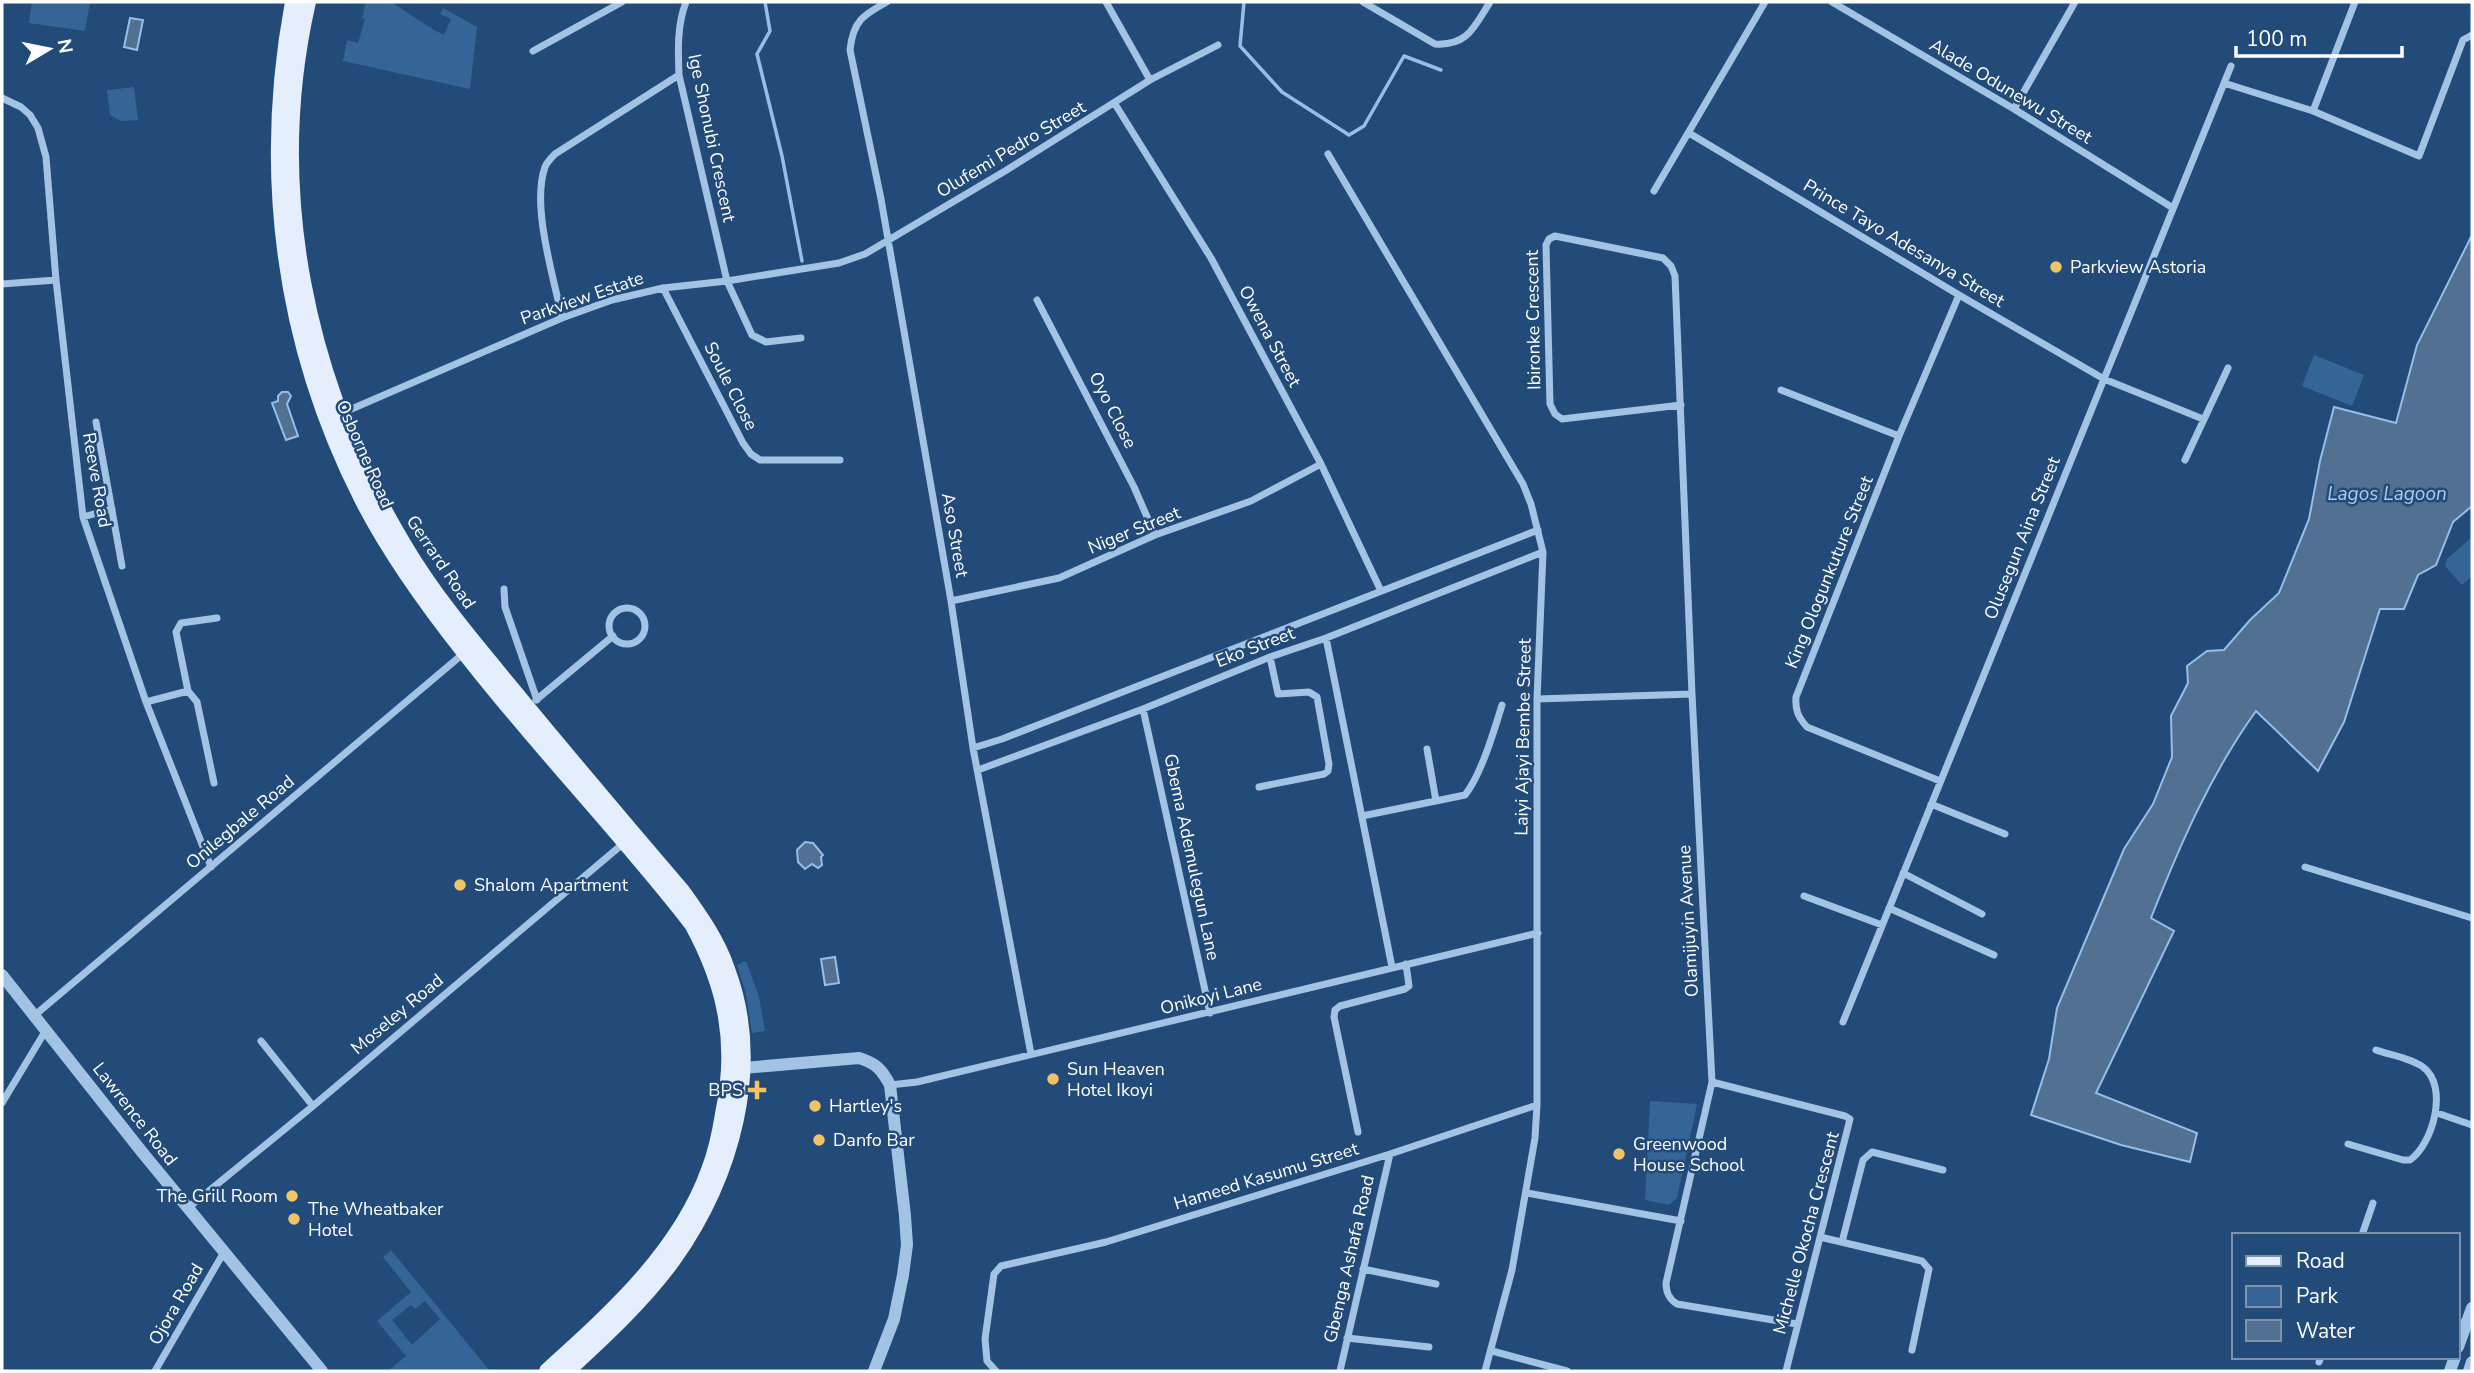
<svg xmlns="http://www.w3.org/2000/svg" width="2474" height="1373" font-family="'Nunito Sans',sans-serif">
<rect width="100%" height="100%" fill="#224b79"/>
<path fill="#356597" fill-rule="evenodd" d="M32 2H90L85 31 29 23Z
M366 2H391L434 30 444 35 451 19 440 14 443 8 477 27 470 89 343 61 347 40 358 43 365 19 362 18Z
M134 87 138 120 121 121 110 115 107 90Z
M2314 355 2364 375 2352 406 2302 386Z
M2472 537V576L2462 585 2445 566 2447 559Z
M746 961 759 997 765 1031 752 1033 746 994 737 965Z
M1650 1101 1697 1104 1677 1198 1669 1205 1645 1200Z
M391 1250 490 1371H491H388L406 1356 377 1321 411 1292 383 1257ZM425 1301 440 1319 412 1345 392 1320 411 1305 415 1309Z"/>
<path fill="#517092" stroke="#97bee6" stroke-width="2" d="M130 18 143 20 137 50 124 47Z
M2472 235V506L2453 522 2436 565 2418 575 2404 609H2380L2344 722 2318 771 2256 711C2210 775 2180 845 2151 918L2174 931 2096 1093 2197 1133 2190 1162 2121 1145 2031 1115 2049 1059 2057 1008 2124 849 2153 804 2172 757 2171 716 2188 683 2187 666 2207 651 2224 650 2250 620 2279 593 2309 519 2320 461 2334 407 2396 423 2417 345Z
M282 392H288L291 396 287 404 298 436 286 440 272 403 278 401V396Z
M805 842 813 843 823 855 821 857 822 865 818 868 812 864 805 869 798 862 797 850Z
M835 957 839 983 825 985 821 959Z"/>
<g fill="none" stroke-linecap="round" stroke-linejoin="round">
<path stroke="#97bee6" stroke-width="3.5" d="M765 2 770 31 757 54 782 156 802 261
M1244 2 1240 46 1282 92 1349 135 1364 126 1404 56 1441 70"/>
<path stroke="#a3c3e5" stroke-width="7" d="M686 2C677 25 678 50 679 75L727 281 752 335 766 342 801 338
M887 2C863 15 853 21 850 50L881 199 951 601 973 748 1031 1054
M1106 2 1150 80
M1363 2 1435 44C1468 46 1474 27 1490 2
M1832 2 2014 109 2173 208
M533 51 622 2
M2224 83 2313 111 2419 156 2463 40 2472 35
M2 98 21 107 30 115 38 128 46 157 56 280 83 517 146 702 211 867
M1115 104 1211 258 1321 464 1381 591
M2014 109 2075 2
M2313 111 2355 2
M1689 133 1959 295 2104 379 2203 419
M1328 154 1523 484 1531 504 1543 552 1537 699V1105L1535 1138 1512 1270 1485 1371
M1654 191 1765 2
M2 284 56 280
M663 288 743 443 751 454 760 460H840
M1037 300 1134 487 1155 535
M562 318C554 278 531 206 545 167 547 162 551 158 555 154L679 75
M1781 390 1899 436
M1681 405 1562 419 1555 414 1550 404 1546 245 1549 239 1555 236 1663 258 1671 266 1675 276 1692 694 1712 1082 1666 1283C1666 1293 1669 1299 1677 1304L1797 1324
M340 414 562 318 612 300 663 288 727 281 839 263 865 254 1005 171 1150 80 1218 45
M96 422 122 566
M2185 460 2228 368
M83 517 112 509
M504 589 505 607 537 700
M951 601 1059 578 1155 535 1251 501 1321 464
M609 626a18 18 0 1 1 36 0a18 18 0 1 1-36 0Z
M1326 638 1392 967
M188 691 197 702 214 783
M1537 699 1692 694
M536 700 613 636
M146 702 188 691 176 632 181 623 217 618
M1143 709 1210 1013
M973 748 1002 739 1538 530
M1427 749 1436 801
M978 770 1143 709 1270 657 1326 638 1543 552
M1940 781 1807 727C1798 717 1795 710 1796 697L1899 436 1959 295
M1259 787 1324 774 1328 771 1329 764 1317 697 1309 692 1278 694 1270 657
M1931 804 2005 834
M1362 816 1465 795C1481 775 1494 731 1502 705
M2305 867 2472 918
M1903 873 1982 914
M1804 896 1882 925
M1889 908 1994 955
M35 1015 464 653
M1843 1022 2231 66
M261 1041 313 1106
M1712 1082 1845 1116 1850 1119 1786 1371
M890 1085 917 1082 1538 933
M2 1103 46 1030
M2437 1113 2472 1125
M1358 1132 1334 1017 1335 1010 1340 1006 1405 989 1409 986 1406 964
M2348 1144 2403 1160H2410C2433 1144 2449 1086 2423 1067 2411 1058 2390 1055 2376 1050
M1527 1193 1681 1221
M188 1208 313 1106 625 842
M2362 1235 2373 1203
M1820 1237 1922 1261 1929 1269 1912 1350
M1842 1242 1863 1160 1872 1152 1943 1170
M1363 1269 1436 1284
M2458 1322 2472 1326
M1347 1338 1429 1347
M1492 1351 1567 1371
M2319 1362 2321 1357
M155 1371 224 1252
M996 1371 987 1361 985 1339 994 1274 1001 1266 1106 1242 1390 1154 1537 1105
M1340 1371 1390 1154"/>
<path stroke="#a3c3e5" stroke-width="12" d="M2 975 142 1152 322 1371
M743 1068 859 1058C876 1063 882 1070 890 1085L905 1216 907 1245 903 1275 894 1319 874 1371
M2458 1347 2472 1308
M2450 1371 2455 1357
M2469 1371 2472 1362"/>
<path stroke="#e4eefc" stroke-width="16" d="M293 2C261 173 283 343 362 499 390 554 427 605 465 653 537 746 620 831 692 924 726 986 738 1044 723 1114 720 1133 716 1152 709 1170 680 1252 609 1315 547 1371
M308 2C265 189 306 382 404 545 437 601 481 651 522 701 575 765 628 828 682 891 700 916 717 940 727 969 764 1067 731 1178 673 1260 643 1301 604 1337 567 1371"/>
</g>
<g fill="#f0c466" stroke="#224b79" stroke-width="2.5">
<circle cx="2056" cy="267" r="7"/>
<circle cx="460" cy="885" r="7"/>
<circle cx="1053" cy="1079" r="7"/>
<path d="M753.5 1079.5h7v7h7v7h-7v7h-7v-7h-7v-7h7z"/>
<circle cx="815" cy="1106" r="7"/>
<circle cx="819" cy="1140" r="7"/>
<circle cx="1619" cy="1154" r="7"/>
<circle cx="292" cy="1196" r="7"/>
<circle cx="294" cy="1219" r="7"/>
</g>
<g text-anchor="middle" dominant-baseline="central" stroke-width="5" stroke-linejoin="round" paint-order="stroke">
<g font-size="18" fill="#fff" stroke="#224b79">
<text transform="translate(2011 91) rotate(31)">Alade Odunewu Street</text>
<text transform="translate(712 138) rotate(78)">Ige Shonubi Crescent</text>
<text transform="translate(1011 149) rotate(-31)">Olufemi Pedro Street</text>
<text transform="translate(1904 243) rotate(31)">Prince Tayo Adesanya Street</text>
<text transform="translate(582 298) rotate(-19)">Parkview Estate</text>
<text transform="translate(1533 320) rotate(-91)">Ibironke Crescent</text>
<text transform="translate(1270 336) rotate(62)">Owena Street</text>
<text transform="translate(731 386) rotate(63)">Soule Close</text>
<text transform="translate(1113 410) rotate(63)">Oyo Close</text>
<text transform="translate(365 454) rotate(66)">Osborne Road</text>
<text transform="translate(97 480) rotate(80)">Reeve Road</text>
<text transform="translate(1134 530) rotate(-22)">Niger Street</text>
<text transform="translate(955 535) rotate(80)">Aso Street</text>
<text transform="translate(2022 538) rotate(-68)">Olusegun Aina Street</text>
<text transform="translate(441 562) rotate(56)">Gerrard Road</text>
<text transform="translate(1829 572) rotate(-68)">King Ologunkuture Street</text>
<text transform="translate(1255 647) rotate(-21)">Eko Street</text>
<text transform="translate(1523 737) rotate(-89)">Laiyi Ajayi Bembe Street</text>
<text transform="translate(240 822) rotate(-40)">Onilegbale Road</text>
<text transform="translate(1192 857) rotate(78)">Gbema Ademulegun Lane</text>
<text transform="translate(1688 921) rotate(-93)">Olamijuyin Avenue</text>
<text transform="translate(1211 996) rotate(-14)">Onikoyi Lane</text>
<text transform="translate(397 1014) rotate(-40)">Moseley Road</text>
<text transform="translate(135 1114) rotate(52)">Lawrence Road</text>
<text transform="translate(1266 1176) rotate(-17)">Hameed Kasumu Street</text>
<text transform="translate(1806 1233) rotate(-75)">Michelle Okocha Crescent</text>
<text transform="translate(1349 1259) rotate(-77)">Gbenga Ashafa Road</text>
<text transform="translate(176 1304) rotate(-60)">Ojora Road</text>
</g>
<g font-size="18" fill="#fff" stroke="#224b79" text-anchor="start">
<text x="2070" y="267">Parkview Astoria</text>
<text x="474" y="885">Shalom Apartment</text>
<text x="1067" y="1069">Sun Heaven<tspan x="1067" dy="21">Hotel Ikoyi</tspan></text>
<text x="743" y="1090" text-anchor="end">BPS</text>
<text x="829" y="1106">Hartley's</text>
<text x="833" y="1140">Danfo Bar</text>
<text x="1633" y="1144">Greenwood<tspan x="1633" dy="21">House School</tspan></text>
<text x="278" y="1196" text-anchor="end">The Grill Room</text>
<text x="308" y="1209">The Wheatbaker<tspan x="308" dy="21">Hotel</tspan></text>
</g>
<g font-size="19" font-style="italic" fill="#aecded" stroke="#224b79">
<text x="2387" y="494">Lagos Lagoon</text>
</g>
</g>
<rect width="2474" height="1373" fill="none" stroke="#ffffff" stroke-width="7"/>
<rect x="2232" y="1233" width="228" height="126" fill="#224b79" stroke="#7a93af" stroke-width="2"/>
<rect x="2246" y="1256" width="35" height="10" fill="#e4eefc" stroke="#7a93af" stroke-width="2"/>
<text x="2296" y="1268" font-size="21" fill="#ffffff">Road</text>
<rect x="2246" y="1286" width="35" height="21" fill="#356597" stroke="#7a93af" stroke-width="2"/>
<text x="2296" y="1303" font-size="21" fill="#ffffff">Park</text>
<rect x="2246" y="1320" width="35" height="21" fill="#517092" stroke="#7a93af" stroke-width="2"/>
<text x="2296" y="1338" font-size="21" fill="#ffffff">Water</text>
<g transform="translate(49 49) rotate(80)" stroke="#224b79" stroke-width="5" paint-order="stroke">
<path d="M0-5L12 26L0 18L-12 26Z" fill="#ffffff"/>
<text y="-10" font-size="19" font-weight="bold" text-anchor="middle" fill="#ffffff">N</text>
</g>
<path d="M2236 46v10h166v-10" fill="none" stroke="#ffffff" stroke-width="3.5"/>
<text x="2246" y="46" font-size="21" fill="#ffffff" stroke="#224b79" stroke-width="5" paint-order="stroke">100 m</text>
</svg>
